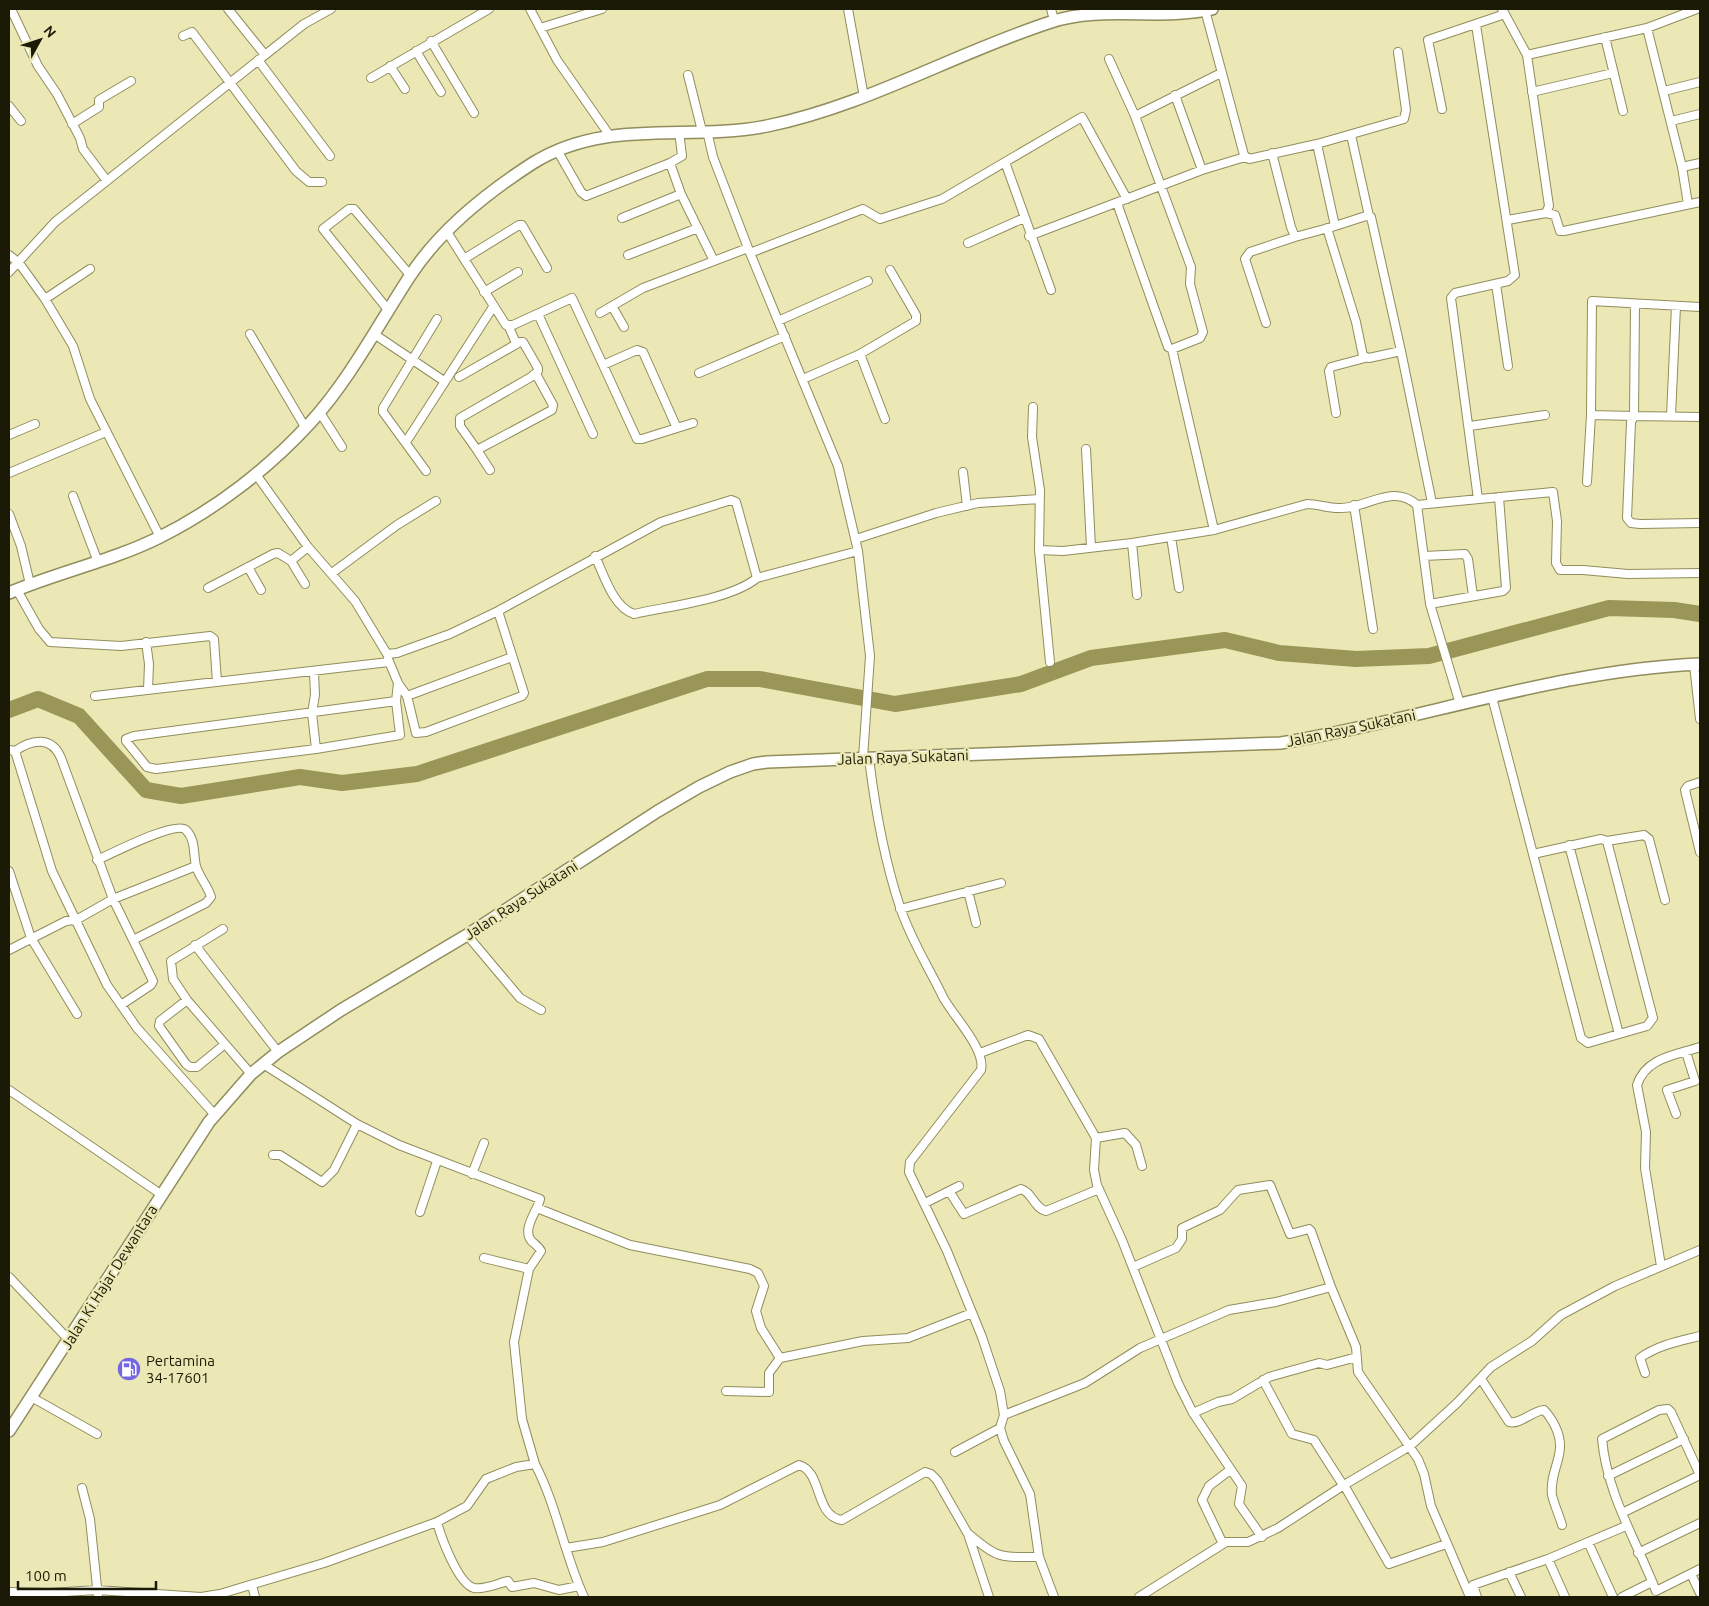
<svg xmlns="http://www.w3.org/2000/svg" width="1709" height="1606" font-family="Ubuntu,sans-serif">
<rect width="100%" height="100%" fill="#ebe8b5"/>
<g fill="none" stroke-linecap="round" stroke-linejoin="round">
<path stroke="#9a9658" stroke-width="16" d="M9 710 38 699 79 716 146 790 181 796 300 777 342 783 417 774 707 679H760L895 704 1021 684 1091 658 1225 640 1279 653 1356 659 1429 656 1609 608 1674 610 1700 614"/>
<g stroke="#918d5d" stroke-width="10">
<path id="street" d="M11 9 38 66 57 94 80 138 83 149 107 181
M228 9 265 55
M530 9 557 60 610 136
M848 9 864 97
M1051 9 1054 20
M1502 9 1527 55 1549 206 1546 213 1508 220
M1205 10 1244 155 1249 159 1317 144 1404 119 1406 110 1398 52
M1476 25 1515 275 1508 281 1455 293 1451 298 1478 499
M540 28 602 9
M1647 28 1682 167 1688 204
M183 36 192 32 296 171 309 182H322
M1605 37 1623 111
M431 41 474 113
M416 51 441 92
M1527 55 1647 28 1697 9
M1109 59 1135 116
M258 60 330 156
M390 66 405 89
M688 75 702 131
M371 78 489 9
M1664 91 1700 82
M1532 92 1613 73
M1175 95 1202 170
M9 106 21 121
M1442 109 1428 40 1505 14
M1671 121 1700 114
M72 124 99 107V100L131 81
M679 131 682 156 670 163 681 194 714 261
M707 131 713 157 748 248 838 466 858 551 870 656 863 758
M1351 135 1369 216
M1317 144 1335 226 1366 216 1371 217 1401 351
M557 150 581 192 586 196 670 163
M1272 153 1291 227 1295 237 1332 227
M1005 162 1051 290
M1682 167 1700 163
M1117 203 1168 347 1172 349 1200 338 1203 332 1190 284 1191 267 1135 116 1221 73
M1546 213 1555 215 1560 231H1564L1700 202
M622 218 681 194
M1327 228 1356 322 1363 356 1369 358 1401 351 1432 503
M447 232 506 325H513L572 298 603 365 637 350 643 352 676 426
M1029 236 1202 170 1245 157
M968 243 1024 218
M750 253 863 209 880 219 942 199 1082 117 1127 199
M9 255 19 263 45 299 73 346 90 399 160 537
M628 255 698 228
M464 259 519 225H522L547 268
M9 272 55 222 304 24 331 9
M1496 284 1508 366
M484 292 518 272
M45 299 90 269
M612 306 624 327
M389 311 323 229 349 209H354L410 275
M600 313 643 288 748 248
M538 314 593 434
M778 321 868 281
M1266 323 1245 259 1250 252 1295 237
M508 325 516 343
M250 334 305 427
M374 334 444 381
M1172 349 1214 530
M860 354 885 419
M603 365 637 439H642L693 423
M699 373 785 336
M459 377 520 342H523L538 368V371L531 377 460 418V426L477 450 552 410 553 405 536 374
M803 379 860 354 916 321V315L890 270
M1033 407 1032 437 1040 490 1039 550 1063 551 1132 543 1214 530 1307 504C1318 504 1327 508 1338 508 1365 510 1393 482 1417 505L1553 492 1557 521 1556 563 1560 570H1583L1628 574 1700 573
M319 411 342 447
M1336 413 1329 371 1331 367 1365 358
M1591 415 1592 301 1700 307
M1671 416 1676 306
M1700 417 1634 416 1631 422 1627 518 1631 523 1640 524 1700 523
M1470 426 1545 415
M9 435 35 424
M406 442 493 307
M1086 449 1091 547
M477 450 490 470
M426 471 383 412V408L437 319
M963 472 967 506
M9 473 106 432
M255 473 308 547 355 601 387 654 397 653 450 634 498 611 661 522 731 500 736 502 757 578 858 551
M1587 482 1591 415 1634 416 1635 304
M73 496 98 562
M1354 505 1373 629
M1417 505 1430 604 1460 704
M9 514 21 546 30 584
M1171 537 1179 588
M856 539 936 513 978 503 1040 499
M1132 543 1137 595
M1039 550 1050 662
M595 556C604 575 613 607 634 614 668 606 730 600 757 578
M1424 556 1465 554 1468 559 1473 596
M291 561 305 584
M248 567 261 590
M332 573 397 525 436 501
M208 588 273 554 278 553 291 561 308 547
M17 590 39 629 50 642 121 646 210 636 214 639 217 682
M1430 604 1503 591 1506 588 1499 497
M146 642 149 664 148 690
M388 659 398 683 407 696 416 733 426 732 522 696 524 693 498 611
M1694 665 1700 719
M314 672 315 695 312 713 316 749
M95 696 389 662
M407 696 512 657
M1492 697 1581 1038 1588 1043 1647 1026 1653 1018 1607 841 1601 839 1533 854
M396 701 400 735 316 749 156 769 147 767 126 741V739L134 736 396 701 398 683
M9 750 15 751 52 871 107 985 137 1028 215 1115
M15 751C32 739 52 736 61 758L113 899 153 981 151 985 121 1005
M869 758C875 808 884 859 900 907 910 938 929 968 943 997 953 1016 986 1049 981 1070L910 1162 909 1172 947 1251 982 1337 1000 1391 1004 1415 1000 1428 1004 1441 1030 1494 1039 1557 1054 1597
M1700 782 1688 786 1685 790 1700 852
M1607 841 1644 835 1649 839 1665 900
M1569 845 1619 1034
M97 860C111 854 176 820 186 830 196 840 193 854 196 866 199 877 208 886 211 897L206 903 133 940
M9 871 31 938 77 1014
M968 891 976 923
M900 909 1001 883
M223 929 171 961 173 979 187 1000 251 1074
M467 935 520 998 541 1010
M195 945 278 1052
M9 950 66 921 76 920 113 899 196 866
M187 1000 160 1021 159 1026 186 1064 190 1067H197L225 1044
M980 1053 1028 1035 1039 1039 1096 1138 1094 1170 1097 1185 1122 1240 1178 1383 1193 1413 1242 1486 1239 1504 1262 1537
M263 1064 357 1124 399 1145 540 1199C538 1210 523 1227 530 1239 532 1243 538 1245 541 1251L529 1269 514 1342 522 1419 535 1464
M9 1090 162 1195
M1676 1114 1667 1090 1695 1081 1686 1052
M1096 1138 1125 1133 1136 1145 1142 1166
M273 1155H280L322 1182 334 1170 357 1124
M472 1174 484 1143
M949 1191 964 1214 1021 1189C1032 1192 1034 1208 1046 1211L1099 1189
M925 1203 959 1186
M537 1208 630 1245 750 1269 758 1273 764 1286 756 1311 761 1328 780 1358 769 1373V1392L726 1391
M420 1212 437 1161
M484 1258 529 1269
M1661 1266 1645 1168 1646 1132 1637 1085C1646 1057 1677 1055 1700 1047
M9 1277 69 1340
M1331 1287 1356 1347 1358 1372 1418 1459 1424 1474 1431 1506 1470 1597
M780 1358 863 1341 908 1338 972 1313
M1645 1373 1640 1358C1658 1345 1680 1341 1700 1336
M1481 1379 1509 1422C1520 1425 1532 1411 1544 1410 1549 1415 1552 1420 1555 1426 1569 1454 1549 1468 1552 1495 1554 1504 1559 1515 1562 1525
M1263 1380 1292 1434 1314 1440 1343 1485
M33 1398 97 1434
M1193 1413 1218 1402 1232 1399 1269 1377 1319 1363 1327 1365 1357 1357
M1004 1415 1085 1383 1140 1348 1229 1310 1276 1302 1331 1287 1311 1231 1309 1229 1290 1234 1270 1185 1238 1190 1220 1210 1182 1228V1239L1176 1248 1133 1267
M955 1452 1000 1428
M1700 1475 1671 1412 1668 1409 1659 1410 1602 1439C1607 1494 1636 1540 1656 1591L1700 1569
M1608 1476 1684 1439
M1344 1485 1389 1564 1446 1544
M82 1488 90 1519 98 1597
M1622 1513 1700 1475
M437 1522C441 1537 458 1584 474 1588 484 1590 499 1583 508 1581L512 1587 534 1583 559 1590 579 1586
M970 1535C999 1560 1002 1557 1039 1557
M1588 1542 1613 1597
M1223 1544 1202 1500 1209 1486 1230 1470
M566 1548 603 1542 720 1505 799 1465C823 1472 814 1516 842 1520L925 1472 931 1474 937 1480 968 1534 989 1597
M1638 1553 1700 1523
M1548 1559 1565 1597
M1509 1572 1521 1597
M1691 1574 1700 1593
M252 1585 255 1597
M9 1592 49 1593 97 1590 201 1597 220 1594 324 1563 437 1522 467 1506 486 1479 516 1467 535 1464C557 1506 564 1554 584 1597
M1139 1597 1226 1542H1248L1278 1528 1344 1485 1410 1446 1457 1403 1491 1367 1532 1341 1561 1315 1615 1286 1700 1250
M1477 1597 1473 1585 1548 1559 1626 1526
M1622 1597 1652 1582"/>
</g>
<g stroke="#918d5d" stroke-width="14">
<path id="secondary" d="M9 593C58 572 112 561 160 537 216 509 269 468 311 422 350 379 378 325 410 276 439 231 488 192 533 163 607 117 688 142 767 126 866 106 955 53 1051 22 1102 5 1160 21 1212 9
M9 1431 209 1122 251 1074 278 1052 341 1010 467 935 658 811 699 787 730 772 753 764 767 762 1281 743C1421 720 1557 670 1700 664"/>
</g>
<use href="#street" stroke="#fff" stroke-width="8"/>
<use href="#secondary" stroke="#fff" stroke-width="11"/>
</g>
<defs>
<g id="fuel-disc" transform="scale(1.25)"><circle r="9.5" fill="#7567e2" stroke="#ebe8b5"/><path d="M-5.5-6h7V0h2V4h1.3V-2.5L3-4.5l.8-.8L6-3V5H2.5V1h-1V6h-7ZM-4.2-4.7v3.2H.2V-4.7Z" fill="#fff"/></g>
</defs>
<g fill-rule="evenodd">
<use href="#fuel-disc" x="129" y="1369"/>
</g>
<g text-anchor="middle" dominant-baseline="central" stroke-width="4.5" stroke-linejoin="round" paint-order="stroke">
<g font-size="15" fill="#1b1a06" stroke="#ebe8b5">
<text transform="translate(1351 728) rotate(-12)">Jalan Raya Sukatani</text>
<text transform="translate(903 757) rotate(-2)">Jalan Raya Sukatani</text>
<text transform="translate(521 900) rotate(-33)">Jalan Raya Sukatani</text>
<text transform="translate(109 1277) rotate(-58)">Jalan Ki Hajar Dewantara</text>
</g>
<g font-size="15" fill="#1b1a06" stroke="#ebe8b5" text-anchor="start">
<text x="146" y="1360">Pertamina<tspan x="146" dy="17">34-17601</tspan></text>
</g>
</g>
<rect width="1709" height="1606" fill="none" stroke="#1b1a06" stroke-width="20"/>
<g transform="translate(40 40) rotate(50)" stroke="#ebe8b5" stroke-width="4" paint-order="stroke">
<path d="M0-4L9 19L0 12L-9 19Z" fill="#1b1a06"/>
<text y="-8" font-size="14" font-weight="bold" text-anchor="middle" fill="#1b1a06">N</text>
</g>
<path d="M18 1581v8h138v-8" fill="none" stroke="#1b1a06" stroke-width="2.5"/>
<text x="25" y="1581" font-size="15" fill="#1b1a06" stroke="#ebe8b5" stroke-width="4" paint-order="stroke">100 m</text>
</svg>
